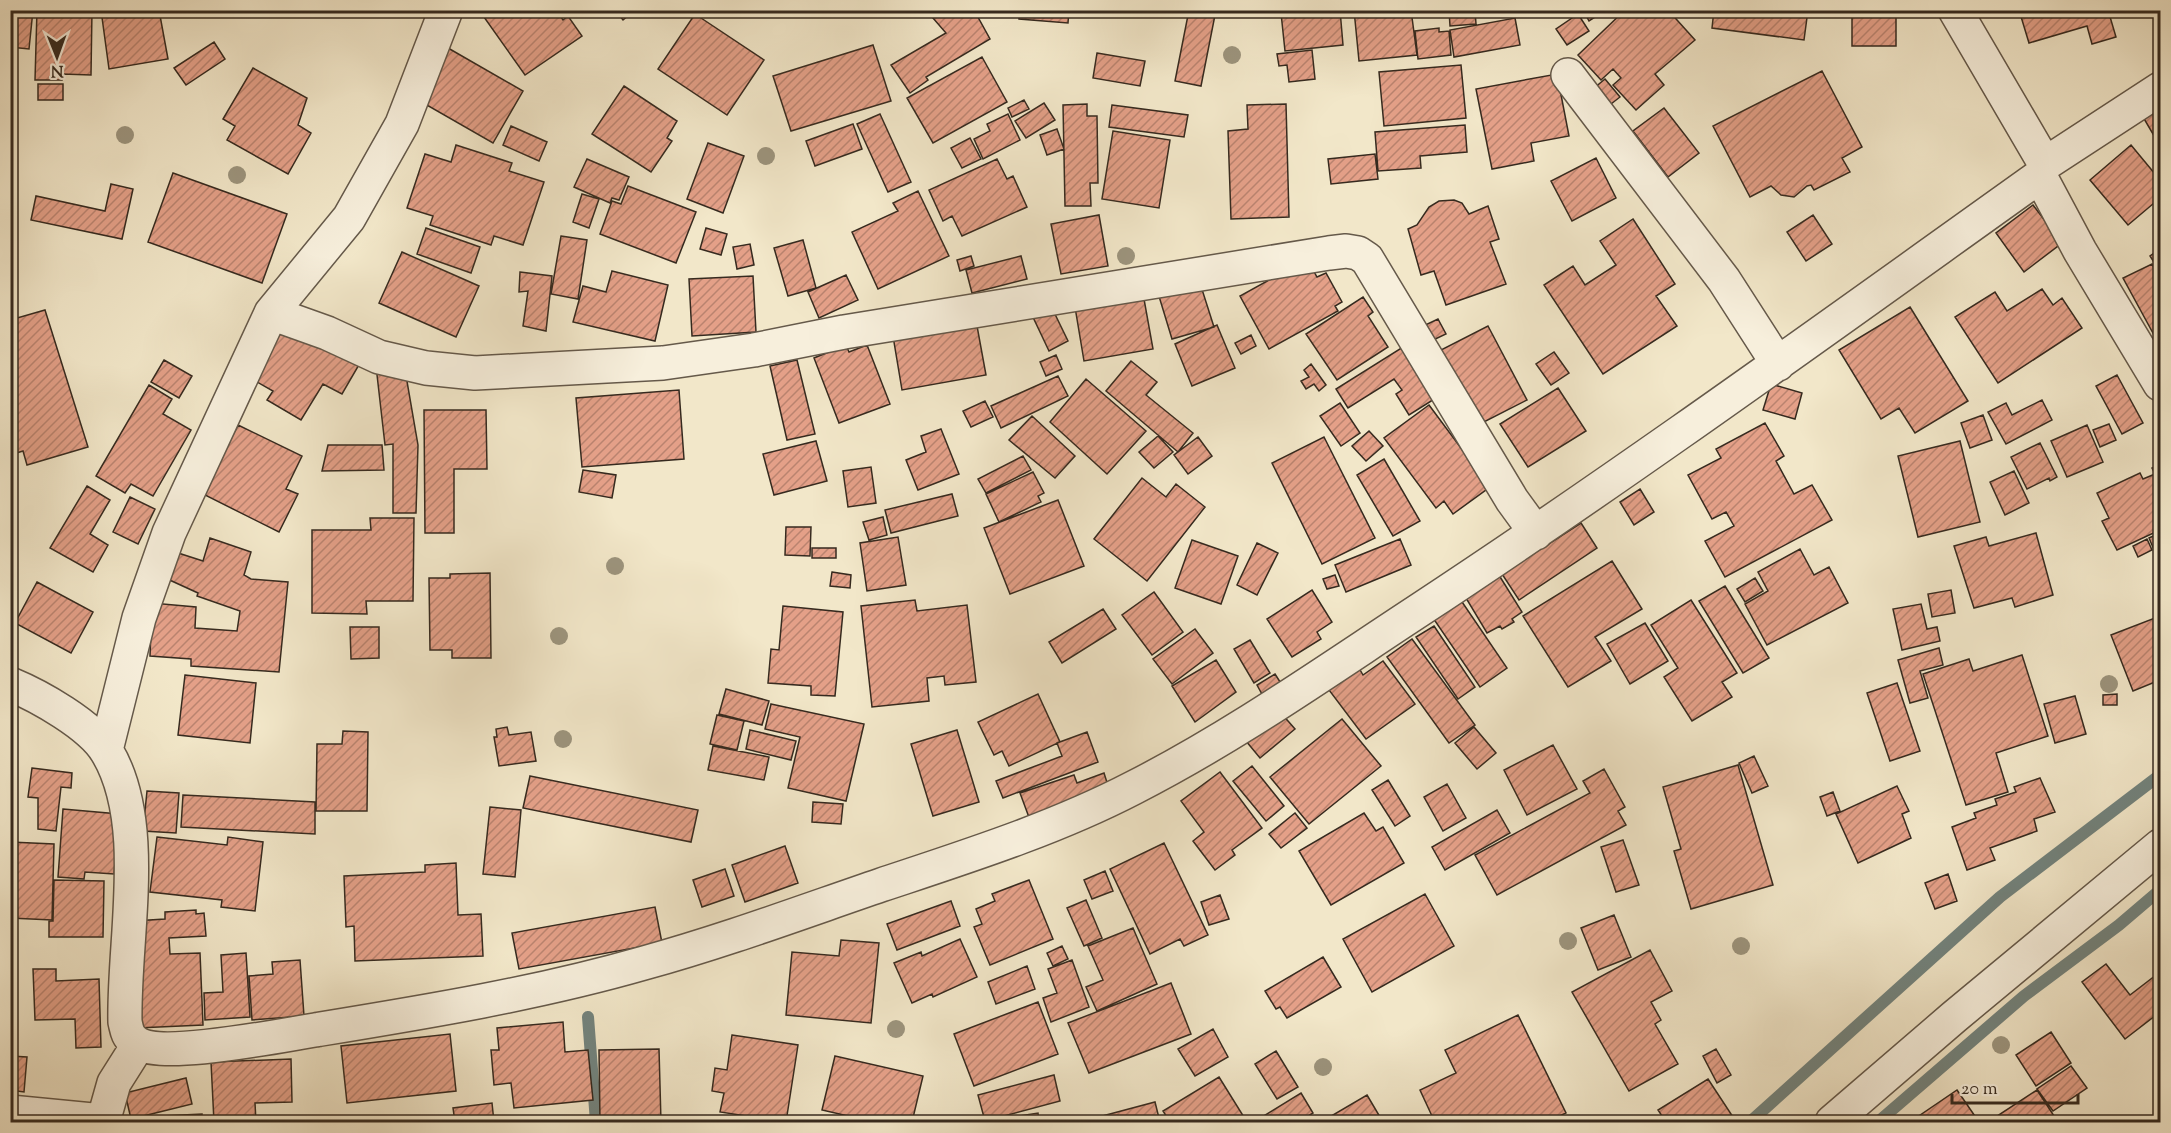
<svg xmlns="http://www.w3.org/2000/svg" width="2171" height="1133" font-family="'Sorts Mill Goudy',serif">
<defs>
<pattern id="building-hatch" width="6" height="6" patternUnits="userSpaceOnUse" patternTransform="scale(1.5)"><rect width="6" height="6" fill="#e4a088"/><path d="M-1 1l2-2M0 6l6-6M5 7l2-2" fill="none" stroke="#ba836f"/></pattern>
</defs>
<rect width="100%" height="100%" fill="#f2e7c9"/>
<filter id="stains"><feTurbulence type="fractalNoise" baseFrequency=".00333" numOctaves="4"/><feColorMatrix values="0 0 0 0 .2 0 0 0 0 .09 0 0 0 0 .02 0 0 0 .5 -.17"/></filter>
<radialGradient id="worn" r=".72"><stop offset=".6" stop-color="#630" stop-opacity="0"/><stop offset="1" stop-color="#630" stop-opacity=".3"/></radialGradient>
<g fill="none" stroke-linecap="round" stroke-linejoin="round">
<path stroke="#73837d" stroke-width="12" d="M588 1017 596 1122
M1750 1122 2000 897 2160 775
M1878 1122 2024 996 2119 925 2160 890"/>
</g>
<path fill="url(#building-hatch)" stroke="#362a1f" stroke-width="1.5" d="M10 10H33L29 49 10 47Z
M37 10H92L91 75 62 74V80H35Z
M101 10H159L168 59 109 69Z
M479 10H556L563 20 568 16 582 36 525 75Z
M615 10H635L623 20Z
M926 10H974L990 39 926 77 928 80 910 93 891 65 946 33Z
M1019 10H1069L1068 23 1019 19Z
M1189 10H1216L1201 86 1175 81Z
M1340 10 1343 45 1285 51 1281 13Z
M1354 10H1411L1417 55 1359 61Z
M1449 10H1475L1476 24 1450 26Z
M1583 10H1606L1589 21Z
M1625 10H1668L1695 40 1655 74 1664 85 1636 110 1613 85 1621 78 1613 69 1601 80 1578 55Z
M1714 10H1808L1804 40 1712 28Z
M2019 10H2108L2116 37 2092 44 2087 26 2029 43Z
M695 14 764 60 727 115 658 69Z
M1578 14 1589 31 1567 45 1556 29Z
M1852 15H1896V46H1852Z
M1515 18 1520 45 1454 57 1450 30Z
M1439 28V32L1449 31 1451 55 1418 59 1415 31Z
M214 42 225 59 186 85 174 68Z
M873 45 891 101 791 131 773 76Z
M448 48 523 91 493 143 418 100Z
M1312 50 1315 79 1289 82 1287 65 1279 66 1277 54Z
M1097 53 1145 61 1140 86 1093 78Z
M982 57 1007 102 933 143 907 98Z
M1461 65 1466 118 1384 126 1379 72Z
M253 68 307 98 298 125 311 133 288 174 227 140 235 126 223 119Z
M1822 71 1862 147 1842 158 1850 172 1814 190 1811 185 1807 186 1794 197 1781 195 1771 186 1750 197 1713 126Z
M1557 74 1569 136 1531 143 1534 161 1492 169 1476 89Z
M1605 79 1620 97 1602 111 1588 93Z
M38 84H63V100H38Z
M624 86 677 121 667 138 672 141 651 172 592 134Z
M1024 100 1029 109 1012 117 1008 108Z
M1044 103 1055 120 1026 138 1015 121Z
M1087 104V116H1097L1098 183H1090L1091 206H1065L1063 105Z
M1286 104 1289 217 1231 219 1228 131 1248 129 1247 105Z
M1112 105 1188 115 1184 137 1109 127Z
M2160 107V146L2143 117Z
M1664 108 1699 153 1668 177 1633 131Z
M880 114 911 182 888 192 857 124Z
M1008 114 1020 140 983 159 974 139 990 131 987 124Z
M853 124 862 149 815 166 806 141Z
M1465 125 1467 152 1420 156 1421 168 1378 171 1375 132Z
M511 126 547 142 539 161 503 145Z
M1057 129 1064 149 1047 155 1040 135Z
M1113 131 1170 140 1159 208 1102 199Z
M970 138 981 159 962 168 951 148Z
M708 143 744 156 723 213 687 199Z
M456 145 512 163 509 171 544 182 523 245 494 236 491 245 430 225 433 216 407 208 425 154 451 162Z
M2131 145 2160 180V198L2128 225 2090 180Z
M1375 154 1378 179 1331 184 1328 159Z
M1596 158 1616 198 1572 221 1551 181Z
M587 159 629 177 619 200 612 198 610 203 574 187Z
M997 159 1007 179 1013 176 1027 207 962 236 952 216 943 221 929 190Z
M173 173 287 214 262 283 148 242Z
M111 184 133 189 122 239 31 220 36 196 105 211Z
M628 186 696 212 676 263 600 234 612 201 621 204Z
M918 191 949 256 878 289 852 232 898 211 893 203Z
M582 194 599 199 589 228 573 222Z
M1454 200 1462 203 1469 214 1488 206 1499 239 1490 242 1506 284 1446 305 1434 271 1421 275 1408 229 1417 225 1429 207 1439 201Z
M2033 205 2062 243 2024 272 1996 233Z
M1099 215 1108 266 1061 274 1051 224Z
M1813 215 1832 244 1806 261 1787 232Z
M1633 219 1675 284 1656 296 1677 326 1603 374 1544 285 1573 266 1585 285 1616 265 1600 241Z
M426 228 480 247 471 273 417 254Z
M706 228 727 234 721 255 700 249Z
M561 236 587 240 578 299 551 294Z
M803 240 816 288 788 296 774 248Z
M750 244 754 265 737 269 733 247Z
M2160 249V272L2150 256Z
M402 252 479 286 456 337 379 303Z
M971 256 974 266 960 271 957 260Z
M1021 256 1027 279 972 293 966 270Z
M1307 259 1317 277 1326 273 1342 302 1335 306 1338 311 1269 349 1240 296Z
M2152 264 2160 280V331L2154 335 2123 278Z
M612 271 668 285 655 341 573 322 583 286 606 292Z
M520 272 552 276 546 331 523 326 528 291 519 292Z
M846 275 858 300 819 318 808 292Z
M753 276 756 332 692 336 689 279Z
M1199 280 1214 327 1172 339 1158 293Z
M1142 288 1153 349 1084 361 1074 301Z
M2042 289 2053 305 2062 298 2082 328 1998 383 1955 317 1995 292 2007 311Z
M1363 297 1373 312 1368 316 1388 347 1337 380 1306 334Z
M1051 306 1068 341 1049 351 1032 315Z
M1910 307 1968 401 1915 433 1899 408 1881 419 1839 350Z
M45 310 88 447 27 465 23 451 10 455V320Z
M975 315 986 375 902 390 892 330Z
M1438 319 1446 334 1429 342 1421 327Z
M284 320 360 363 342 394 323 384 301 420 267 400 273 391 250 378Z
M1217 325 1235 368 1192 386 1175 344Z
M1488 326 1527 400 1476 426 1437 352Z
M1251 335 1256 346 1241 354 1235 343Z
M846 345 849 352 867 345 890 404 839 423 814 358Z
M1403 347 1436 398 1409 415 1396 394 1402 390 1394 379 1348 408 1336 389Z
M1554 352 1569 373 1551 385 1536 364Z
M1056 355 1062 369 1046 376 1040 362Z
M164 360 192 376 179 398 151 382Z
M797 360 815 434 787 440 770 366Z
M1131 361 1157 382 1146 395 1193 433 1178 452 1106 391Z
M404 364 418 445 416 513H393V444L385 445 376 366Z
M1311 364 1326 385 1319 391 1314 384 1306 389 1301 381 1309 377 1304 370Z
M2117 375 2143 423 2122 434 2096 386Z
M1058 376 1068 396 1001 428 991 406Z
M1086 379 1146 431 1107 474 1050 422Z
M1771 384 1802 393 1795 419 1763 410Z
M149 385 172 399 163 414 191 430 153 496 131 484 125 493 96 476Z
M1558 388 1586 431 1528 467 1500 424Z
M679 390 684 459 582 467 576 398Z
M2042 400 2052 420 2006 444 1988 412 2006 403 2012 415Z
M985 401 993 417 971 427 963 411Z
M1340 403 1360 433 1341 446 1320 416Z
M1429 405 1490 487 1453 514 1444 501 1436 508 1384 438Z
M424 410H486L487 469H454V533H425Z
M1983 415 1992 440 1970 448 1961 423Z
M1032 416 1075 456 1055 478 1009 440Z
M1765 423 1784 456 1776 461 1794 494 1812 485 1832 520 1725 577 1705 541 1734 526 1726 512 1712 519 1688 475 1721 458 1716 449Z
M2109 424 2116 440 2100 447 2093 430Z
M238 425 302 456 286 489 298 494 279 532 203 494Z
M2087 425 2103 462 2067 477 2051 441Z
M941 429 959 474 918 490 906 460 926 452 921 436Z
M1369 431 1383 446 1366 461 1352 446Z
M1158 436 1173 452 1154 468 1139 452Z
M1198 437 1212 456 1188 474 1174 455Z
M1324 437 1375 538 1322 564 1272 463Z
M816 441 827 481 774 495 763 454Z
M1960 441 1980 522 1918 537 1898 456Z
M2040 443 2057 477 2050 481 2049 478 2027 489 2011 457Z
M328 445H382L384 470 322 471Z
M1023 456 1031 470 986 493 978 479Z
M1384 459 1420 521 1393 536 1357 475Z
M2160 464V530L2117 550 2102 521 2109 518 2097 493 2140 473 2143 479 2155 474 2152 468Z
M871 467 876 503 848 507 843 471Z
M583 470 616 475 612 498 579 492Z
M2014 471 2029 503 2005 515 1990 482Z
M1033 472 1044 493 1038 496 1041 502 999 522 986 494Z
M1142 478 1166 497 1176 484 1205 507 1147 581 1094 539Z
M87 486 110 500 90 534 108 545 93 572 50 548Z
M1640 489 1654 512 1634 525 1620 502Z
M952 494 958 516 891 533 885 510Z
M130 497 155 509 138 544 113 532Z
M1058 500 1084 566 1010 594 984 528Z
M883 517 887 535 869 540 863 522Z
M370 518H414L413 601H366L367 614 312 613V530H371Z
M1581 523 1597 548 1519 600 1502 574Z
M786 527H811L810 556 785 555Z
M2036 533 2053 595 2015 607 2012 598 1974 608 1954 546 1986 537 1989 546Z
M2160 533V564L2149 538Z
M898 537 906 585 867 591 860 543Z
M210 538 251 552 244 575 251 579 288 582 279 672 191 666V659L150 656 152 603 196 607 195 628 237 631 240 611 197 596 198 593 163 577 172 551 203 561Z
M1400 539 1411 565 1346 592 1335 565Z
M2147 539 2152 550 2138 557 2133 546Z
M1192 540 1238 556 1221 604 1175 588Z
M1257 543 1278 553 1257 595 1237 585Z
M812 548H836V558H812Z
M1800 549 1814 575 1829 567 1848 603 1767 645 1745 604 1768 591 1758 572Z
M1612 561 1642 609 1595 637 1611 661 1568 687 1523 616Z
M832 572 851 575 850 588 830 586Z
M1497 572 1522 612 1512 619 1514 622 1502 629 1500 626 1487 633 1463 593Z
M490 573 491 658H452V650H430L429 578H450V574Z
M1335 575 1339 586 1327 589 1323 579Z
M1755 578 1763 591 1745 602 1737 589Z
M37 582 93 612 71 653 15 623Z
M1725 586 1769 658 1743 673 1699 601Z
M1312 590 1332 622 1317 632 1321 639 1292 657 1267 619Z
M1951 590 1955 613 1932 617 1928 594Z
M1154 592 1183 632 1152 655 1122 615Z
M1458 596 1507 668 1480 687 1431 615Z
M915 600 917 611 967 605 976 682 945 685 944 676 927 678 929 701 872 707 861 606Z
M1691 600 1737 673 1722 682 1732 697 1692 721 1664 677 1678 668 1651 625Z
M1921 604 1927 629 1937 627 1940 641 1902 650 1893 609Z
M783 606 843 612 835 696 811 695V686L768 683 771 649 779 650Z
M1103 609 1116 629 1062 663 1049 642Z
M2160 616V680L2133 691 2111 635Z
M1645 623 1668 661 1630 684 1607 644Z
M1434 626 1475 687 1458 699 1416 637Z
M350 627H379V658L351 659Z
M1195 629 1213 653 1172 684 1153 659Z
M1412 639 1475 725 1449 743 1387 657Z
M1250 640 1270 673 1254 683 1234 649Z
M1939 648 1943 665 1920 671 1928 698 1910 703 1898 660Z
M2022 655 2048 736 1996 753 2008 792 1966 805 1923 674 1969 659 1973 671Z
M1216 660 1236 692 1195 722 1172 686Z
M1383 661 1415 704 1366 739 1329 690 1359 668 1363 675Z
M1275 674 1282 685 1263 696 1257 685Z
M185 675 256 683 250 743 178 735Z
M1897 683 1920 751 1890 761 1867 693Z
M726 689 769 701 762 725 719 714Z
M1038 694 1060 742 1009 766 1002 751 994 755 978 722Z
M2117 694V705H2103V695Z
M2075 696 2086 734 2055 743 2044 704Z
M771 704 864 724 846 801 788 788 800 737 765 729Z
M1281 713 1295 729 1260 758 1246 741Z
M717 715 744 721 737 750 710 744Z
M1342 719 1381 766 1309 824 1270 777Z
M507 727 509 735 531 732 536 761 499 766 494 737H497L496 729Z
M1474 727 1496 753 1477 769 1455 743Z
M750 730 796 741 791 760 746 749Z
M957 730 979 802 933 816 911 744Z
M343 731 368 732 367 811H316L317 744H342Z
M1087 732 1098 762 1003 798 996 781 1062 756 1057 743Z
M1553 745 1577 789 1527 815 1504 770Z
M713 746 769 757 764 780 708 770Z
M1754 756 1768 786 1752 793 1739 763Z
M1738 765 1773 885 1691 909 1674 851 1681 849 1663 787Z
M1252 766 1284 806 1266 821 1233 781Z
M32 768 72 773 71 788 61 787 56 831 38 829V798L28 797Z
M1604 769 1625 807 1618 811 1626 825 1497 895 1475 855 1590 793 1583 781Z
M1220 772 1262 828 1232 850 1235 855 1215 870 1193 841 1204 832 1181 801Z
M1104 773 1110 792 1030 820 1020 793 1074 775 1077 783Z
M530 776 698 810 691 842 523 808Z
M2040 778 2055 812 2034 819 2037 831 1990 848 1995 860 1967 870 1952 827 1976 818 1974 813 1997 805 1995 799 2016 792 2014 787Z
M1388 780 1410 816 1395 826 1372 790Z
M1447 784 1466 818 1443 831 1424 797Z
M1897 786 1909 811 1902 814 1911 838 1858 863 1836 814Z
M147 791 179 793 176 833 143 831Z
M1833 792 1840 811 1827 816 1820 797Z
M183 795 315 802V834L181 827Z
M813 802 843 804 841 824 812 822Z
M490 807 521 810 515 877 483 874Z
M63 809 119 814 114 874 85 872 84 879 58 877Z
M1497 810 1510 833 1445 870 1432 847Z
M1295 813 1307 828 1281 848 1269 834Z
M1364 813 1376 831 1383 827 1404 863 1331 905 1299 851Z
M157 837 227 845 228 837 263 842 255 911 221 907 222 900 150 892Z
M1623 840 1639 885 1616 892 1601 847Z
M10 842 54 844 52 920 10 918Z
M1164 843 1208 935 1184 946 1180 939 1150 954 1110 869Z
M785 846 798 883 745 902 732 865Z
M456 863 458 915 481 914 483 956 355 961 354 926 346 927 344 876 425 872V865Z
M725 869 734 896 702 907 693 880Z
M1105 871 1113 891 1092 899 1084 880Z
M1948 874 1957 901 1935 909 1925 883Z
M54 880 104 881 103 937H49V921H53Z
M1029 880 1053 939 990 965 974 927 982 924 976 909 995 901 992 894Z
M1425 894 1454 946 1372 992 1343 939Z
M1220 895 1229 919 1209 925 1201 902Z
M1086 900 1102 938 1084 946 1067 908Z
M951 901 960 926 897 950 887 924Z
M655 907 662 943 519 969 512 933Z
M196 910V914L204 913 206 936 169 938 170 954 200 953 203 1025 137 1028 134 921 165 919V912Z
M1614 915 1631 957 1598 970 1581 928Z
M1133 928 1157 984 1097 1011 1086 987 1103 980 1088 946Z
M960 939 977 977 933 997 932 994 912 1003 894 963 921 952 922 956Z
M841 940 879 943 871 1023 786 1015 792 952 839 956Z
M1062 946 1068 959 1053 966 1047 953Z
M1650 950 1672 991 1651 1002 1661 1020 1655 1024 1678 1064 1629 1091 1572 992Z
M246 953 250 1017 205 1020 204 993 223 992 221 955Z
M1323 957 1341 987 1287 1018 1280 1007 1276 1009 1265 991Z
M300 960 304 1016 252 1020 249 976 273 974 272 962Z
M1072 960 1089 1007 1051 1022 1043 998 1057 993 1048 969Z
M2106 964 2130 995 2160 972V1012L2125 1039 2082 982Z
M1027 966 1035 989 996 1004 988 982Z
M33 969H56V981L99 979 101 1047 76 1048 75 1019 35 1020Z
M1171 983 1191 1034 1089 1073 1068 1023Z
M1038 1002 1058 1054 974 1086 954 1034Z
M1518 1015 1566 1113 1547 1122H1418L1432 1116 1420 1090 1456 1073 1445 1050Z
M563 1022 565 1052 588 1050 593 1100 514 1108 511 1083 494 1085 491 1050H499L497 1028Z
M1213 1029 1228 1057 1195 1076 1178 1049Z
M2051 1032 2071 1063 2036 1086 2016 1055Z
M450 1034 456 1091 347 1103 341 1046Z
M732 1035 798 1045 786 1122 720 1112 724 1093 712 1091 715 1068 727 1070Z
M659 1049 661 1122H600L599 1050Z
M1716 1049 1731 1075 1717 1083 1703 1056Z
M1276 1051 1298 1087 1277 1099 1255 1064Z
M10 1056 27 1057 24 1092 10 1090Z
M835 1056 923 1076 912 1122H874L822 1110Z
M291 1059 292 1102 255 1103 256 1122H214L211 1062Z
M2071 1066 2087 1088 2053 1111 2037 1089Z
M1054 1075 1060 1101 985 1121 978 1095Z
M1219 1077 1247 1122H1170L1163 1111Z
M186 1078 192 1104 131 1119 125 1093Z
M1708 1079 1733 1117 1725 1122H1666L1658 1110Z
M1957 1090 1979 1122H1910Z
M2037 1090 2058 1122H1988Z
M1301 1093 1313 1113 1299 1122H1254Z
M1367 1095 1383 1122H1321Z
M1155 1102 1160 1122H1092L1091 1119Z
M492 1103 494 1122H455L453 1108Z
M1038 1113 1039 1122H983Z
M202 1114V1122H142V1117Z"/>
<g fill="none" stroke-linecap="round" stroke-linejoin="round">
<g stroke="#65594a" stroke-width="36">
<path id="minor" d="M1955 10 2045 164
M1568 75 1724 280 1778 364
M2040 176 2080 251 2160 384
M271 313 327 333 379 357 426 368 475 373 663 363 754 350 844 332 1329 253 1346 251 1358 253 1367 259 1512 500 1536 533
M10 684C39 696 91 725 107 752 150 823 123 940 125 1022 127 1030 127 1035 134 1041 157 1061 282 1035 315 1030 425 1012 536 994 644 963 724 941 802 912 881 885 965 857 1054 829 1133 788 1233 737 1325 672 1418 611 1629 472 1834 323 2040 176L2045 164 2160 89
M106 750 139 618 169 533 271 313 349 218 402 124 446 10
M10 1112 103 1121
M103 1122 114 1083 138 1045
M1832 1122 1954 1017 2160 846"/>
</g>
<use href="#minor" stroke="#f7efdc" stroke-width="33"/>
</g>
<g fill="#9c947d">
<circle cx="1232" cy="55" r="9"/>
<circle cx="125" cy="135" r="9"/>
<circle cx="766" cy="156" r="9"/>
<circle cx="237" cy="175" r="9"/>
<circle cx="1126" cy="256" r="9"/>
<circle cx="615" cy="566" r="9"/>
<circle cx="559" cy="636" r="9"/>
<circle cx="2109" cy="684" r="9"/>
<circle cx="563" cy="739" r="9"/>
<circle cx="1568" cy="941" r="9"/>
<circle cx="1741" cy="946" r="9"/>
<circle cx="896" cy="1029" r="9"/>
<circle cx="2001" cy="1045" r="9"/>
<circle cx="1323" cy="1067" r="9"/>
</g>
<rect width="2171" height="1133" fill="none" stroke="#f2e7c9" stroke-width="36"/>
<rect x="12" y="12" width="2147" height="1109" fill="none" stroke="#362a1f" stroke-width="3"/>
<rect x="18" y="18" width="2135" height="1097" fill="none" stroke="#362a1f" stroke-width="1.5"/>
<g transform="translate(57 57) rotate(179)" stroke="#f7efdc" stroke-width="4.5" paint-order="stroke">
<path d="M0-4.5L10 22L0 15L-10 22Z" fill="#362a1f"/>
<text y="-9" font-size="16" font-weight="bold" text-anchor="middle" fill="#362a1f">N</text>
</g>
<path d="M1952 1094v9h126v-9" fill="none" stroke="#362a1f" stroke-width="3"/>
<text x="1961" y="1094" font-size="18" fill="#362a1f" stroke="#f7efdc" stroke-width="4.5" paint-order="stroke">20 m</text>
<rect width="100%" height="100%" filter="url(#stains)"/>
<rect width="100%" height="100%" fill="url(#worn)"/>
</svg>
